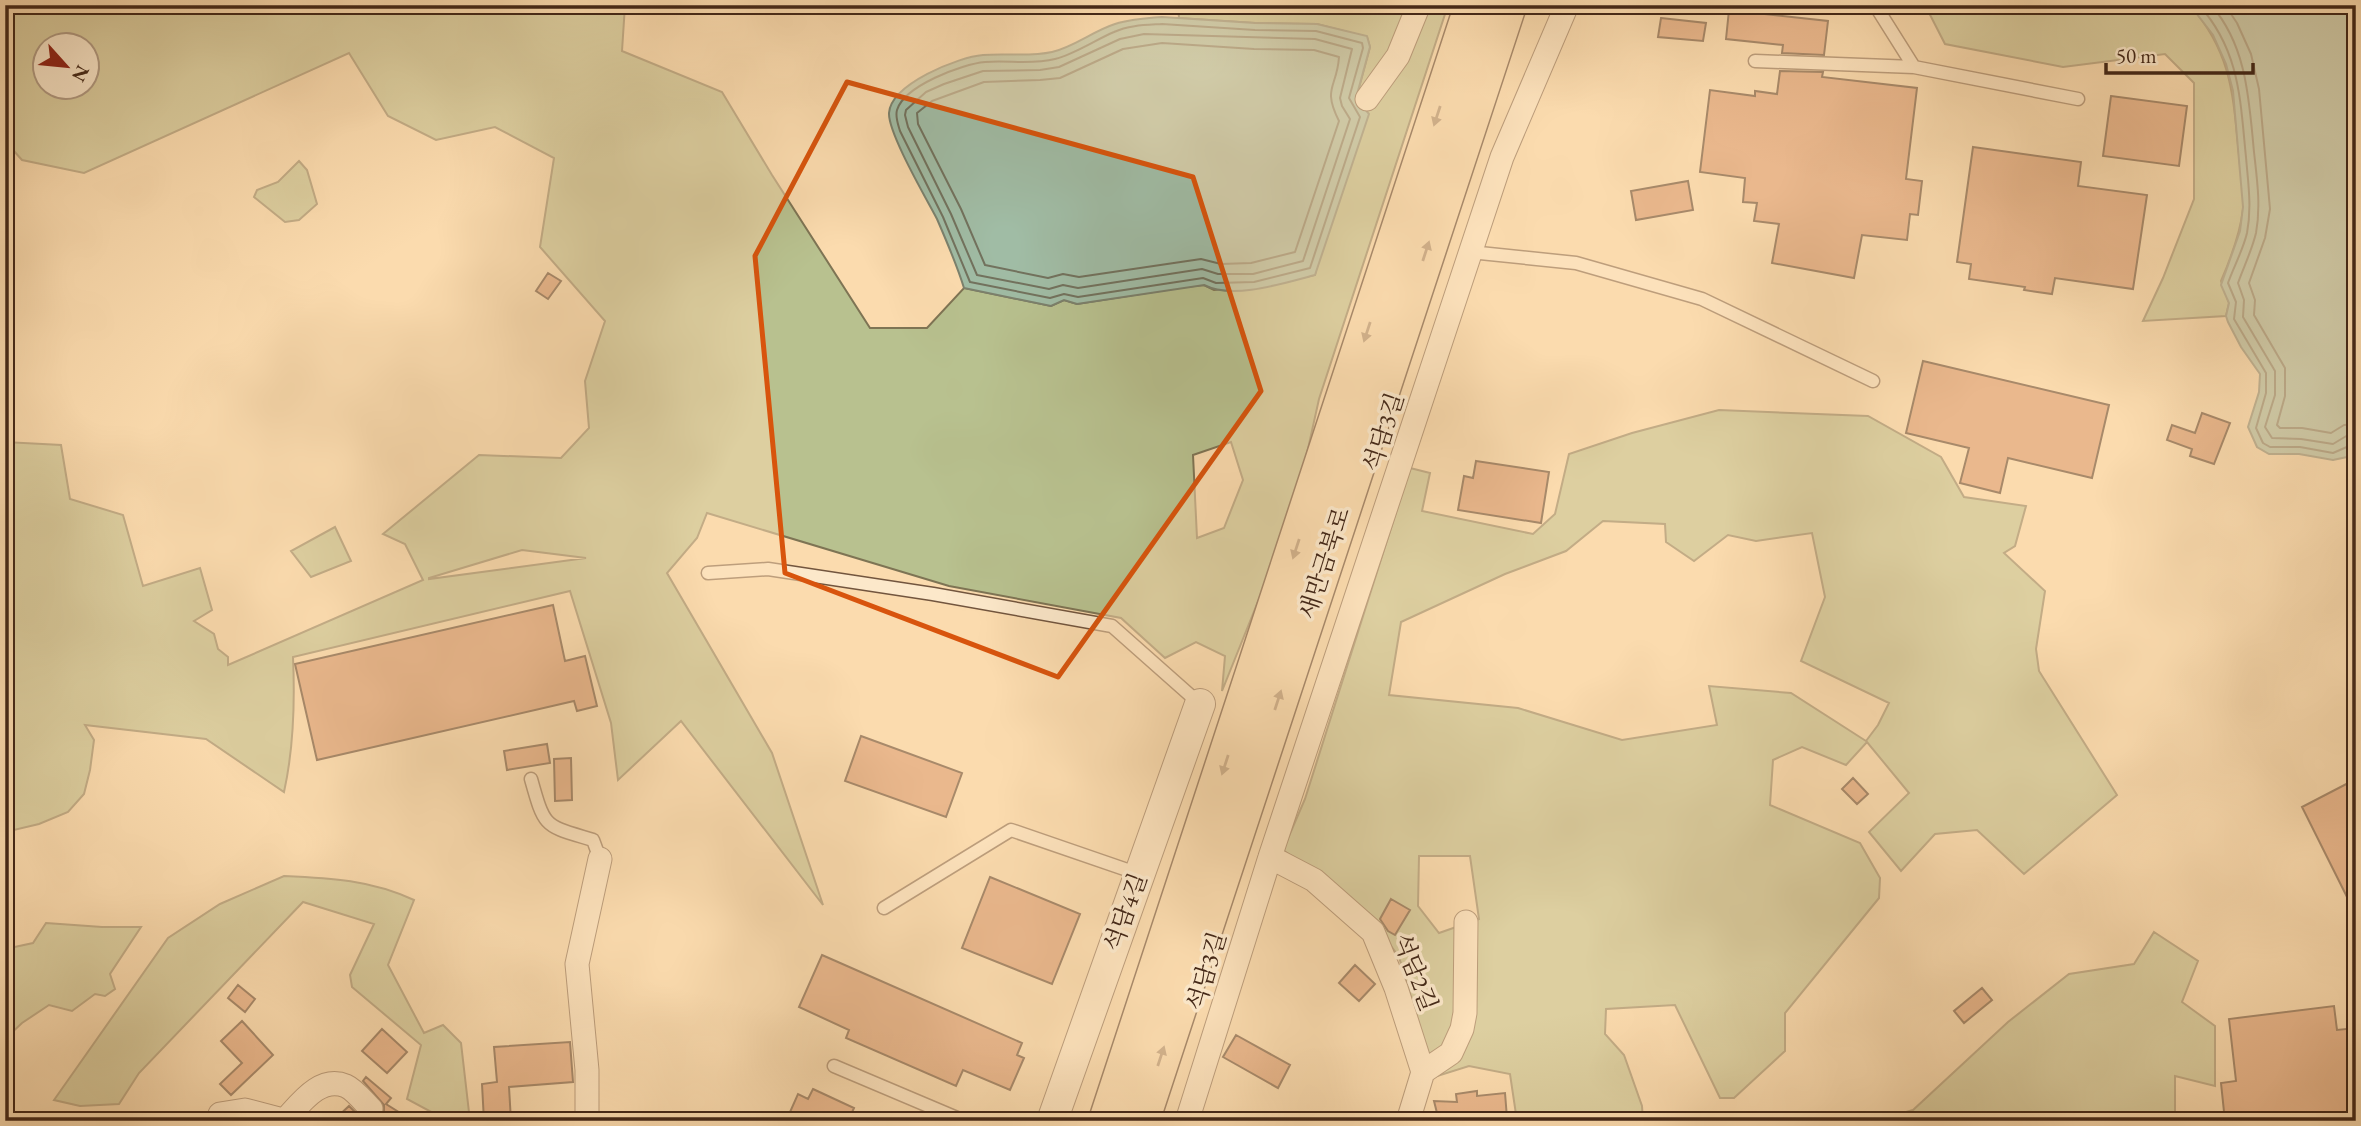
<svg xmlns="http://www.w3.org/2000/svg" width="2361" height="1126" font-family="'EB Garamond','Noto Serif KR',serif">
<rect width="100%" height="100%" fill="#fbdbae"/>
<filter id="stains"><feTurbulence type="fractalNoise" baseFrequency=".00286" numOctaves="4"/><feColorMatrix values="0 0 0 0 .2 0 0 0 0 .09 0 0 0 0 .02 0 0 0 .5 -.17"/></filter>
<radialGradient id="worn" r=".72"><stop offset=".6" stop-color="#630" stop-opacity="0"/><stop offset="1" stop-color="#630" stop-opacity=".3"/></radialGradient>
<path fill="#b8c18f" stroke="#7e7454" stroke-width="2" fill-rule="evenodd" d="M5 5H625L622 51 722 92 772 175 870 328H927L964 288 1051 306 1064 300 1077 304 1185 287 1204 285 1214 290 1280 283 1315 275 1356 99 1370 47 1367 37 1317 24 1255 23 1179 18 1178 5H1448L1319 399 1294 512 1222 691 1225 656 1196 642 1165 658 1121 618 949 586 707 513 697 538 667 573 772 753 823 905 681 721 618 780 611 723 570 591 293 657C295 702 294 747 284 792L206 739 85 725 94 740 90 770 84 794 68 812 39 824 14 830 5 822V442L61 445 70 499 123 515 143 586 200 568 212 610 194 621 214 634 218 649 228 657V665L423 580 405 544 383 534 479 455 561 458 589 428 585 381 605 321 540 247 554 158 495 127 436 140 388 116 349 53 84 173 22 160 5 141V108L13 82 5 84ZM46 46H88V88H46ZM1231 442 1243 480 1224 528 1197 538 1193 455ZM522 550 586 558 429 579V578Z
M1925 5H2190C2232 53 2233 95 2239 155 2240 172 2245 192 2243 209 2240 234 2231 258 2221 281L2229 303 2226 316 2143 321 2163 278 2194 199V83L2165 54 2063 67 1945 44Z
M299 161 307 170 317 204 299 220 285 222 254 197 257 190 278 182Z
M1719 410 1868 416 1941 457 1964 497 2026 506 2015 546 2004 553 2045 591 2036 649 2039 671 2117 795 2024 874 1977 830 1935 834 1901 871 1869 832 1909 793 1867 742 1846 765 1802 747 1773 760 1770 805 1860 843 1880 878 1879 898 1785 1013V1051L1734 1098H1720L1675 1005 1606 1009 1605 1034 1624 1055 1642 1106 1643 1121H1517L1510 1074 1469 1066 1428 1079V1055L1399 957 1364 909 1283 850 1305 799 1410 468 1430 473 1422 511 1533 534 1555 514 1569 454 1632 433ZM1603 521 1665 524 1666 542 1694 561 1728 535 1756 541 1812 533 1825 597 1801 661 1889 703 1878 725 1866 741 1791 693 1709 686 1717 725 1622 740 1518 708 1389 695 1401 622 1505 574 1566 551ZM1419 856H1470L1479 919 1439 933 1418 906Z
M335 527 351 561 311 577 291 551Z
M284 876C331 878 371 880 414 900L388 965 424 1033 443 1025 461 1043 470 1121H448L407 1099 421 1045 352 987 350 975 374 924 303 902 139 1073 119 1104 80 1106 54 1100 168 938 220 904Z
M46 923 102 927H141L110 974 115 989 105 996 95 994 72 1011 49 1005 22 1023 5 1039V949L33 943Z
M2154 932 2198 961 2182 1002 2215 1026V1086L2175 1076V1121H1875L1913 1110 2008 1022 2069 974 2134 964Z"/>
<path fill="#a0bca5" stroke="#7b816d" stroke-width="2" d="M2190 5H2356V447L2347 457 2333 460 2299 454H2269L2257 447 2248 427 2259 392 2260 374 2241 347 2228 322 2226 316 2229 303 2221 285 2240 231 2243 207 2233 91 2226 64 2213 35Z
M1162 17 1255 23 1317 24 1367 36 1370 47 1356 98 1369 114 1315 275C1284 283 1233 300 1204 285L1077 304 1064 300 1051 306 964 288C957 265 947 242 937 219 926 198 888 133 889 113 891 84 958 57 983 55 1006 53 1030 57 1052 52 1074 47 1093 31 1115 24 1130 19 1146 18 1162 17Z"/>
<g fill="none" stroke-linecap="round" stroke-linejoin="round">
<path stroke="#72725e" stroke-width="2" d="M2199 5C2240 51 2240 99 2246 157 2248 182 2252 207 2247 233 2243 250 2234 266 2228 283L2236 302 2234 319 2266 373V393L2256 428 2263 443 2270 447H2300L2333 453 2356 443
M2211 5C2247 46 2249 100 2254 152 2257 179 2261 206 2256 233 2252 250 2244 266 2238 283L2244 300 2243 317 2275 371V395L2265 427 2272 438 2301 439 2333 444 2348 435 2356 434
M2225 5 2237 23 2251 54 2259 89 2270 209 2265 238 2249 283 2255 300 2254 315 2285 368V396L2277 425 2280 428H2302L2331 433 2344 425 2356 424
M1162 24 1255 30 1316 31 1362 43 1363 48 1349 98 1360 117 1310 268 1254 282 1216 283 1203 278 1078 297 1064 294 1050 298 970 282 943 217 900 131C898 124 895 117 897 110 904 86 962 64 985 62 1008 60 1032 65 1055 59 1075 54 1095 40 1114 32 1129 25 1146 25 1162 24Z
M1144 34 1315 39 1352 49 1340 98 1342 106 1350 119 1303 261 1253 274H1218L1202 269 1078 288 1063 285 1049 289 977 275 951 214 908 127 905 115 906 110 926 92 944 84 983 71 1040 70 1059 67 1120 39Z
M1162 43 1254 49 1314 50 1339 57C1337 88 1322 87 1339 121L1295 252 1251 263 1221 264 1201 259 1079 277 1063 274 1048 278 985 265 961 209 918 124 917 113 932 101 984 82 1040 80 1060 78 1123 49Z"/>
</g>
<path fill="#d68f64" stroke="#442818" stroke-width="2" d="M1729 10 1828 21 1824 55 1782 53 1783 45 1726 39Z
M1661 18 1706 23 1703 41 1658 37Z
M1780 71 1823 72 1822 77 1917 88 1906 179 1922 181 1918 215 1910 214 1907 240 1862 235 1854 278 1772 263 1779 224 1754 221 1757 203 1743 202 1745 178 1700 172 1710 90 1755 96V91L1777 94Z
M2111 96 2187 106 2179 166 2103 156Z
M1973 147 2081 162 2078 186 2147 195 2133 289 2055 278 2052 294 2024 290 2025 287 1969 279 1971 264 1957 262Z
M1688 181 1693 210 1636 220 1631 191Z
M548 273 561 281 548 299 536 291Z
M1923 361 2109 405 2092 478 2008 458 2000 493 1960 483 1969 448 1906 433Z
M2202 413 2230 423 2214 464 2190 456 2192 449 2167 440 2172 425 2195 433Z
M1476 461 1549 472 1541 523 1458 510 1464 476 1473 478Z
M553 605 565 661 585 656 597 706 577 711 574 701 317 760 295 664Z
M861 736 962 773 946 817 845 781Z
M547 744 550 763 507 770 504 751Z
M571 758 572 800 555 801 554 759Z
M1853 778 1868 794 1857 804 1842 789Z
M2356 779V915L2302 807Z
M990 877 1080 914 1052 984 962 948Z
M1391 899 1410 910 1395 935 1388 931 1380 919Z
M822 955 1022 1043 1017 1055 1024 1058 1010 1090 963 1070 956 1086 846 1038 849 1030 799 1007Z
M1355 965 1375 984 1359 1001 1339 983Z
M238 985 255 999 245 1012 228 998Z
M1982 988 1992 1000 1964 1023 1954 1011Z
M2334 1006 2337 1030 2356 1028V1121H2225L2221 1083 2236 1081 2229 1019Z
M242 1021 273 1055 231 1095 220 1084 242 1063 221 1041Z
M382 1029 407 1052 387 1073 362 1051Z
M1236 1035 1290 1065 1278 1088 1223 1057Z
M570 1042 573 1082 509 1087 511 1121H484L482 1084 497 1082 494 1047Z
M366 1077 391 1098 386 1104 413 1121H378L384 1114V1105L363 1081Z
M813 1089 854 1108 848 1121H786L798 1094 808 1099Z
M1477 1091V1096L1505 1093 1507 1118 1439 1121 1434 1101 1457 1102 1456 1094Z
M349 1106 364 1121H333Z"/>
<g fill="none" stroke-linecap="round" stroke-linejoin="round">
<g stroke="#72553e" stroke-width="15">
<path id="service" d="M1875 5 1914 67 2078 99
M1755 61 1914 67
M1470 252 1576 263 1702 299 1873 381
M708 573 768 569 933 594 1112 626 1200 704
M531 779C545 829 544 825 593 840L600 859
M884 908 1011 830 1139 874
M834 1066 964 1121"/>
</g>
<g stroke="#72553e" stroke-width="25">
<path id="minor" d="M1367 99 1398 56 1418 7
M1270 857 1314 880 1373 932 1396 988 1423 1072
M220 1114 245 1110 287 1121
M285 1120C300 1104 320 1075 346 1086 355 1090 364 1102 371 1109
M587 1121V1070L577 964 600 859
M1187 1121 1270 857 1502 157 1567 5
M1408 1121 1423 1072 1451 1053 1462 1029 1465 1013 1466 922"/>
</g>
<g stroke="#72553e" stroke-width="32">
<path id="tertiary" d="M1052 1121 1200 704"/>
</g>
<g stroke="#442818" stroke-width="41">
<path id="trunk" d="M1108 1121 1474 5
M1140 1121 1507 5"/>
</g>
<use href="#service" stroke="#fce8ca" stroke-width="12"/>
<use href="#minor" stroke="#fce8ca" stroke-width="23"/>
<use href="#tertiary" stroke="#fce8ca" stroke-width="30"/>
<use href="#trunk" stroke="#fbdbae" stroke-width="38"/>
</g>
<defs><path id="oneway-solid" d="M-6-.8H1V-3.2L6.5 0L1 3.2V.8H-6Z" transform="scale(1.75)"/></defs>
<g fill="#a08263">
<use href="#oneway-solid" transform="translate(1437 116) rotate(108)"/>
<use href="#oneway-solid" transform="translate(1426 251) rotate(-72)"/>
<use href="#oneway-solid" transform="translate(1367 332) rotate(108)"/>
<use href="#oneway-solid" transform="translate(1296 549) rotate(108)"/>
<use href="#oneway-solid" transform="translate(1278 700) rotate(-72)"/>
<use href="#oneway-solid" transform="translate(1225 765) rotate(108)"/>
<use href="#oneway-solid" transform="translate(1161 1056) rotate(-72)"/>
</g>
<path d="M0 0H2361V1126H0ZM847 82 1193 177 1261 391 1058 677 785 573 755 256Z" fill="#fbdbae" fill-opacity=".55" fill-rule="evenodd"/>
<path fill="none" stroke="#d8540d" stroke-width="5" stroke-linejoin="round" d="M847 82 1193 177 1261 391 1058 677 785 573 755 256Z"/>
<g text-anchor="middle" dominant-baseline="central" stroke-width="7" stroke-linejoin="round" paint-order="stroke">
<g font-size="24" fill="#442818" stroke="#fce8ca">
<text transform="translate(1383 432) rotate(-72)">석담3길</text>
<text transform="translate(1324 563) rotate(-72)">새만금북로</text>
<text transform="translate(1125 912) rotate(-70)">석담4길</text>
<text transform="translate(1206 971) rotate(-73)">석담3길</text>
<text transform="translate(1416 972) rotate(69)">석담2길</text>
</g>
</g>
<rect width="2361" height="1126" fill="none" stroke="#fbdbae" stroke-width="28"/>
<rect x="7" y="7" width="2347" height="1112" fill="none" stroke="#442818" stroke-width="3.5"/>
<rect x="14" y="14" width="2333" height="1098" fill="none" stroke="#442818" stroke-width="2"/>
<g transform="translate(66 66) rotate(117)"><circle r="33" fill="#fce8ca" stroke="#b29b83" stroke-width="2"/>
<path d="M0-5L12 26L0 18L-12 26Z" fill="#8f2418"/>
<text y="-10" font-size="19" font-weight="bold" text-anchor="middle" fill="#442818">N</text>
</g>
<path d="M2106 63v10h147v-10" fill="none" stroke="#442818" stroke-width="3.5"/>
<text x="2116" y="63" font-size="21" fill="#442818" stroke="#fce8ca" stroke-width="5" paint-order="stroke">50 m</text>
<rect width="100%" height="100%" filter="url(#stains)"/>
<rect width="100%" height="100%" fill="url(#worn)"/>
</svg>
